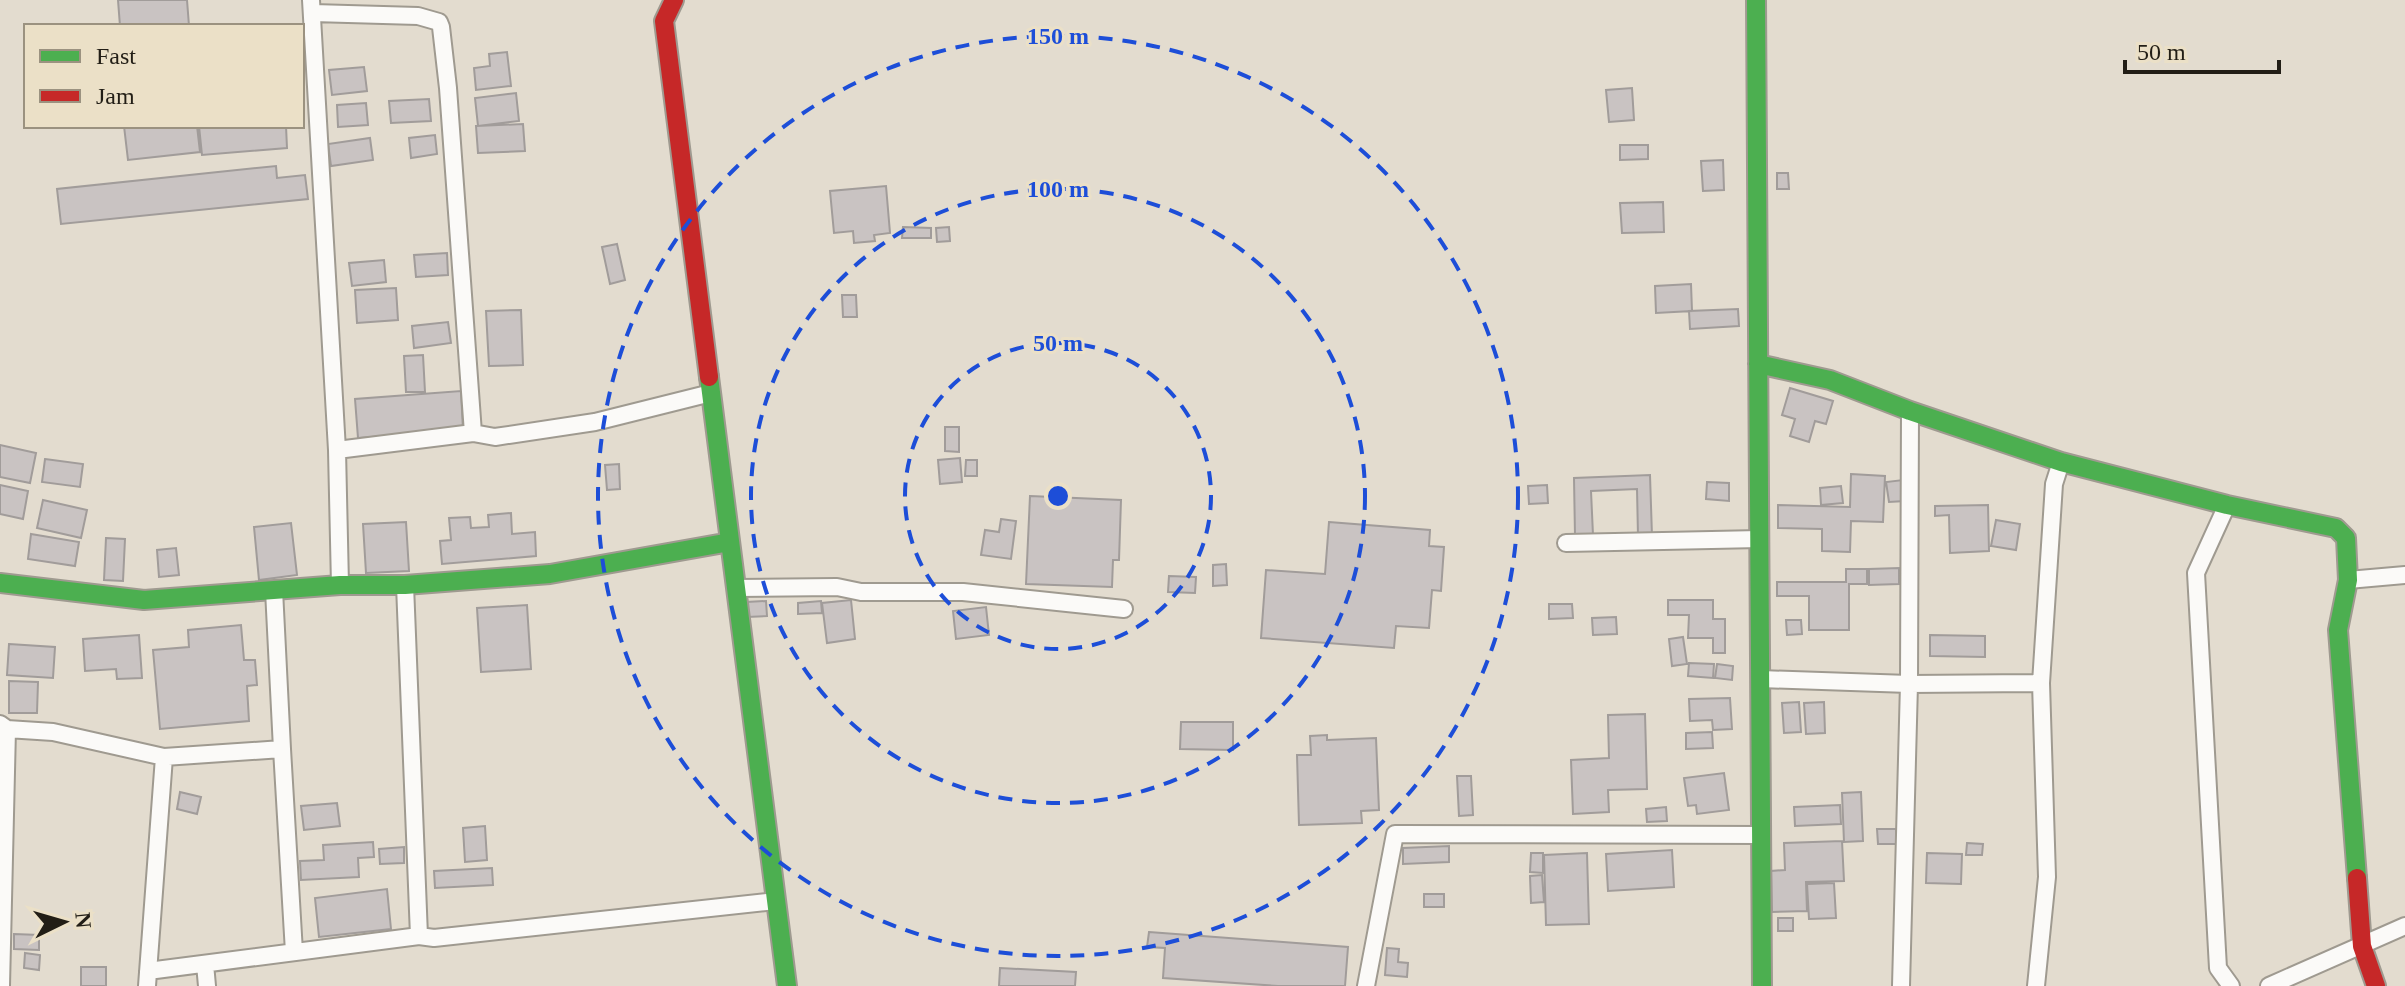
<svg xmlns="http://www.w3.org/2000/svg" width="2405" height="986" font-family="'Times New Roman',serif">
<rect width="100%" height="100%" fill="#e3dccf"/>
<path fill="#c9c3c2" stroke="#a19c9a" stroke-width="2" d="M118 0H187L189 26H120Z
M507 52 511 86 476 90 474 68 490 66 489 54Z
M364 67 367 91 332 95 329 70Z
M1632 88 1634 120 1609 122 1606 90Z
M516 93 519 121 478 126 475 98Z
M429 99 431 121 391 123 389 101Z
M366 103 368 125 338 127 337 105Z
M523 124 525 151 478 153 476 126Z
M124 126H197L200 152 128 160Z
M199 126H286L287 148 202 155Z
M435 135 437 154 411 158 409 138Z
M370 138 373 160 331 166 328 144Z
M1620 145H1648V159L1620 160Z
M1723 160 1724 190 1703 191 1701 161Z
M276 166 277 178 305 175 308 199 61 224 57 189Z
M1777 173H1788L1789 189H1777Z
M886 186 890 233 874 235 875 241 854 243 853 231 834 233 830 191Z
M1663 202 1664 232 1622 233 1620 203Z
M903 227 931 228V238H902Z
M949 227 950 241 937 242 936 228Z
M617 244 625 280 610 284 602 247Z
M447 253 448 275 416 277 414 255Z
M384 260 386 282 352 286 349 263Z
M1691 284 1692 311 1656 313 1655 286Z
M396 288 398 320 357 323 355 290Z
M842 295H856L857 317H843Z
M1738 309 1739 326 1690 329 1689 311Z
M521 310 523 365 489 366 486 311Z
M448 322 451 343 414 348 412 326Z
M423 355 425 392H406L404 356Z
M1790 388 1833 401 1826 424 1815 421 1809 442 1790 436 1795 419 1782 415Z
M461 391 463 430 358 438 355 399Z
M945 427H959V452L945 451Z
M0 445 36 453 30 483 0 477Z
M960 458 962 482 940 484 938 460Z
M45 459 83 464 80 487 42 482Z
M966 460H977V476H965Z
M619 464 620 489 607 490 605 465Z
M1851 474 1885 476 1883 522 1851 521 1850 552 1822 551V529L1778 528V505L1850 507Z
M1650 475 1652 536H1638L1637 489 1591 491 1593 535 1575 536 1574 478Z
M1903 480 1905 501 1889 502 1886 482Z
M1707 482 1729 483V501L1706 499Z
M0 485 28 491 23 519 0 514Z
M1547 485 1548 503 1529 504 1528 486Z
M1841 486 1843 503 1821 505 1820 488Z
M1030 496 1121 500 1119 560H1113L1112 587 1026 584Z
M43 500 87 510 81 538 37 528Z
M1988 505 1989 551 1950 553 1949 515 1935 516V506Z
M511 513 512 534 535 532 536 556 442 564 440 541 451 540 449 518 470 517 471 528 489 527 488 515Z
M1001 519 1016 521 1011 559 981 555 985 530 999 532Z
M1996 520 2020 524 2016 550 1991 546Z
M406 522 409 571 366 573 363 524Z
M1329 522 1430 530 1429 546 1444 547 1441 591 1432 590 1429 628 1396 626 1394 648 1261 638 1266 570 1325 574Z
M291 523 297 575 259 580 254 527Z
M31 534 79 542 75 566 28 559Z
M106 538 125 539 123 581 104 580Z
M176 548 179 575 159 577 157 550Z
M1226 564 1227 585 1213 586V565Z
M1899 568V584L1869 585V569Z
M1846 569H1867V584H1849V630H1809V596H1777V582H1846Z
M1169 576 1196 577 1195 593 1168 592Z
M851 600 855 639 827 643 822 603Z
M1668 600H1713V619H1725V653H1713V638H1688L1689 615H1668Z
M766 601 767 616 747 617 746 602Z
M821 601 822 613 798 614V603Z
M1549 604H1572L1573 618 1549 619Z
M527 605 531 669 481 672 477 608Z
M986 607 989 635 956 639 953 611Z
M1616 617 1617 634 1593 635 1592 618Z
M1786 620H1801L1802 634 1787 635Z
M241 625 244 660H255L257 685 247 686 249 721 160 729 153 650 189 647 188 630Z
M139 635 142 678 117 679 116 669 85 671 83 639Z
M1930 635 1985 636V657L1930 656Z
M1683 637 1687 664 1672 666 1669 639Z
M9 644 55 647 53 678 7 675Z
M1689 663 1714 664 1713 678 1688 676Z
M1717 664 1733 666 1732 680 1715 678Z
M9 681 38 682 37 713H9Z
M1730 698 1732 729 1713 730 1712 720 1690 721 1689 699Z
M1799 702 1801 732 1784 733 1782 703Z
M1824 702 1825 733 1806 734 1804 703Z
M1645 714 1647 789 1608 790 1609 812 1573 814 1571 760 1609 758 1608 715Z
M1181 722H1233V750L1180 749Z
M1712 732 1713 748 1686 749V733Z
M1327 735V740L1376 738 1379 810 1361 811 1362 823 1299 825 1297 755H1311L1310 736Z
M1724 773 1729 810 1697 814 1696 805 1688 806 1684 778Z
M1457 776H1471L1473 815 1459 816Z
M180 792 201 797 197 814 177 809Z
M1861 792 1863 841 1844 842 1842 793Z
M337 803 340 826 304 830 301 806Z
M1840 805 1841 824 1795 826 1794 807Z
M1666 807 1667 821 1647 822 1646 809Z
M485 826 487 860 465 862 463 828Z
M1877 829H1896L1897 844H1878Z
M1842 841 1844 881 1806 882 1807 911 1772 912 1771 871 1785 870 1784 843Z
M373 842 374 857 358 858 359 877 301 880 300 861 324 860 323 845Z
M1967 843 1983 844 1982 855H1966Z
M1449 846V862L1403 864V848Z
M404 847V863L380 864 379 849Z
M1672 850 1674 887 1608 891 1606 854Z
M1531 853H1543V873L1530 872Z
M1587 853 1589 924 1546 925 1544 855Z
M1927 853 1962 854 1961 884 1926 883Z
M492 868 493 885 435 888 434 871Z
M1542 875 1544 902 1531 903 1530 876Z
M1834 883 1836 918 1809 919 1807 884Z
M387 889 391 929 319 937 315 898Z
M1424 894H1444V907H1424Z
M1778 918H1793V931H1778Z
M1149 932 1348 947 1345 986H1278L1163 978 1165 948 1147 947Z
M14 934 39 935V950L14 949Z
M1387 948 1399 949 1398 962 1408 963 1407 977 1385 975Z
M25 953 40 955 39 970 24 968Z
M81 967H106V986H81Z
M1000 968 1076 972 1075 986H999Z"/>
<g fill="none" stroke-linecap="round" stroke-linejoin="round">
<g stroke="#9f9a90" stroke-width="20">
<path id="street" d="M311 0 337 450 340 585
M313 13 418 16 439 22 441 27 448 88 473 433
M337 450 473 433 495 437 595 422 711 393
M2227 505 2196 573 2218 968 2231 986
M1566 543 1760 539
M2348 580 2405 575
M405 585 419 936
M736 588 837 587 861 592H963L1124 609
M274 590 282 749
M1761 679 1909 684 2041 683
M0 724 7 729 53 732 164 757 282 749 294 952
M205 964 207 986
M148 971 419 936 434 938 776 901
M1 986 7 729
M147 986 164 757
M1366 986 1395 834 1761 835
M1901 986 1909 684 1910 411
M2036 986 2047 877 2041 683 2054 484 2061 462
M2269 986 2405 926"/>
</g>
<g stroke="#9f9a90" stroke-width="22">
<path id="fast" d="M1756 0 1762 986
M1758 364 1830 380 1910 411 2061 462 2227 505 2336 528 2346 538 2348 580 2338 630 2357 878
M709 377 787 986
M0 583 144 600 340 585H405L550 574 730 542"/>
</g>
<g stroke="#9f9a90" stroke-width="22">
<path id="jam" d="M674 0 664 21 709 377
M2357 878 2362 946 2376 986"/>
</g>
<use href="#street" stroke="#fbfaf8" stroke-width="16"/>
<use href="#fast" stroke="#4caf50" stroke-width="18"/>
<use href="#jam" stroke="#c62828" stroke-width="18"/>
</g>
<g fill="none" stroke="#1d4ed8" stroke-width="4" stroke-dasharray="14 10">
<circle cx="1058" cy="496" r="153"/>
<circle cx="1058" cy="496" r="307"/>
<circle cx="1058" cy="496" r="460"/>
</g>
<circle cx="1058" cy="496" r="12" fill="#1d4ed8" stroke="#ebe0c7" stroke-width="4"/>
<g font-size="24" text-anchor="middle" font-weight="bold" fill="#1d4ed8" stroke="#ebe0c7" stroke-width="6" stroke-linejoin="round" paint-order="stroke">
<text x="1058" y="44">150 m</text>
<text x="1058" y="197">100 m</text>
<text x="1058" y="351">50 m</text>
</g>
<rect x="24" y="24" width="280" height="104" fill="#ebe0c7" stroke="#9b9280" stroke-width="2"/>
<rect x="40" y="50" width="40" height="12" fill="#4caf50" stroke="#9b9280" stroke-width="2"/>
<text x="96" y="64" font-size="24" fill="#221e16">Fast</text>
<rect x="40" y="90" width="40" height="12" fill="#c62828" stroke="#9b9280" stroke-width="2"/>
<text x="96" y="104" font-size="24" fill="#221e16">Jam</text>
<g transform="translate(64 922) rotate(85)" stroke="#ebe0c7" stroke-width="6" paint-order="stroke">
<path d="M0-6L14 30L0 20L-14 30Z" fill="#221e16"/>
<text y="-12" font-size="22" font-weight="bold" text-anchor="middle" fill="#221e16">N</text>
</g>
<path d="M2125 60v12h154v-12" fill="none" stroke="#221e16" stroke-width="4"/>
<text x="2137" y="60" font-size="24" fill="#221e16" stroke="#ebe0c7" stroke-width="6" paint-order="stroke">50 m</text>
</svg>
